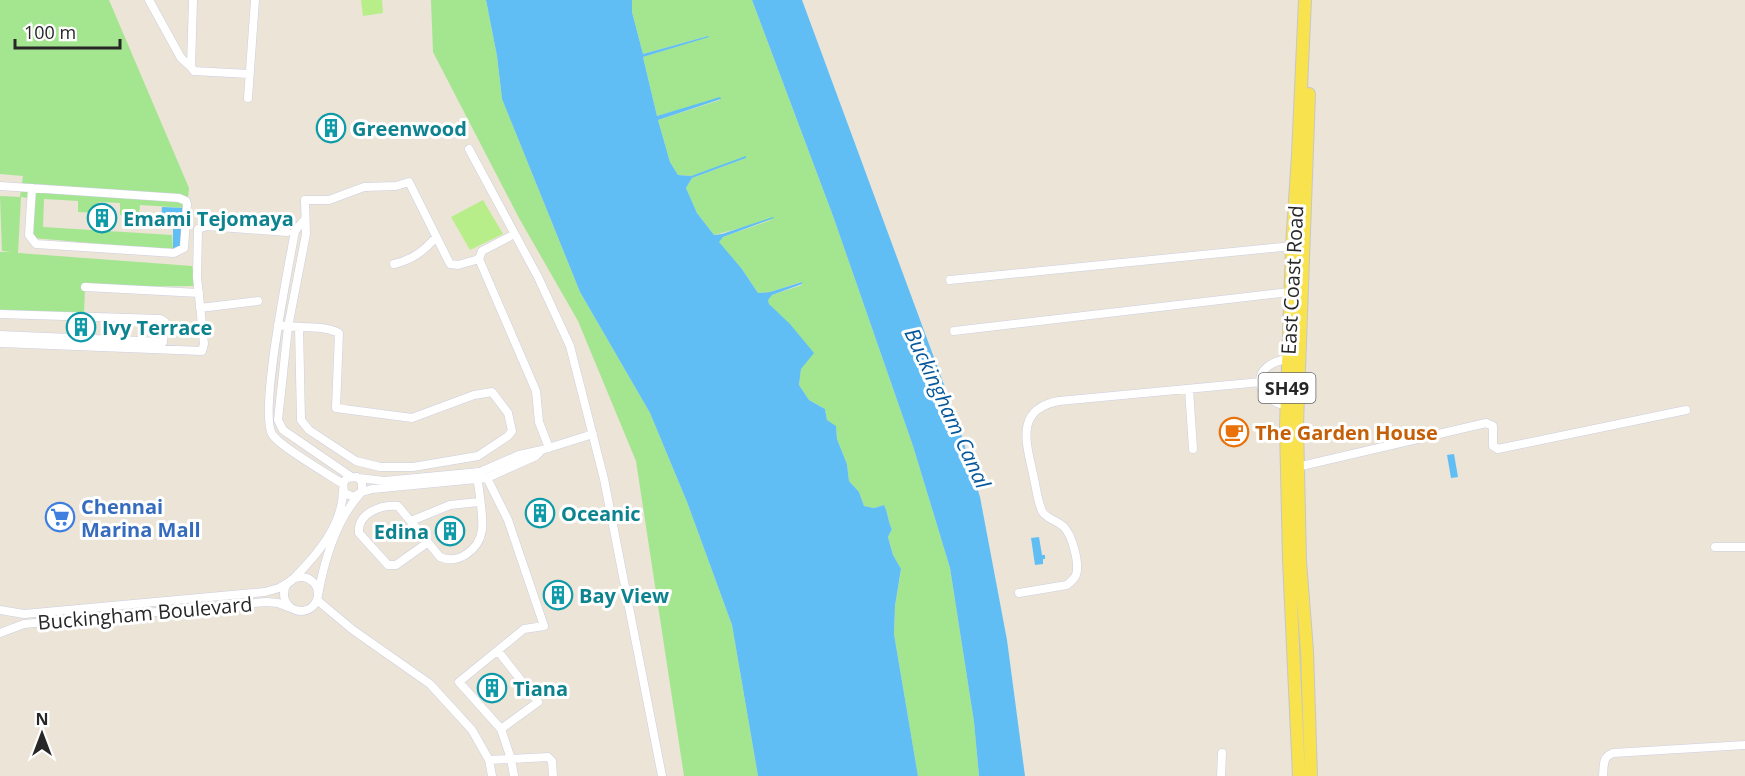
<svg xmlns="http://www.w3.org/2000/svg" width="1745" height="776" font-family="'Open Sans',sans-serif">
<rect width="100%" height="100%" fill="#ebe4d7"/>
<path fill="#a3e68f" d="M0 0H109L189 188 187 208 140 205 139 217 120 215V203L99 202 97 213 78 212V201L44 199 43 227 172 235 173 250 33 238 34 199 21 197 18 253 192 266 198 286 85 287 84 314 0 311V252H12L2 251 0 196 20 197 23 176 0 174Z
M431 0H486L497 56 502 99 580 292 650 413 687 502 732 625 758 776H684L636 461 578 321 519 218 433 52Z
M632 0H752L833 216 913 446 950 568 974 722 979 776H918L894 634 895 606 901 570 893 555 888 537 892 529C888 522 888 512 884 505L874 508 864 506 859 492 849 481 847 464 837 439 836 427 827 420 825 409 809 400 799 385 801 369 809 358 799 335 769 304 767 300 772 295 802 285 801 282 770 292 758 293 742 269 718 242 723 237 774 219 714 235 697 213 686 188 692 178 746 158V157L691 176 678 175 670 162 658 120 720 100V98L657 116 643 57 708 37V36L643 54 632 12Z"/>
<path fill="#b8ee89" d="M361 0H382L383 13 363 16Z
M483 200 503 234 470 250 451 217Z"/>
<path fill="#61bef5" d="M486 0H632V12L643 54 708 36 709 37 643 57 657 116 720 97 721 99 658 120 670 162 678 175 691 176 746 156V158L692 178 686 188 697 213 714 235 722 234 773 217 774 218 723 237 719 242 742 269 758 293 770 292 802 282V284L772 295 768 300 769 304 790 324 814 353 801 369 799 385 809 400 825 409 827 420 836 426 837 439 847 464 849 481 859 492 864 506 874 508 884 505C888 512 888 522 892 529L888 537 893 555 901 569 895 606 894 634 918 776H758L732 625 687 502 650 413 580 292 502 99 497 56Z
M752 0H802L957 420 980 497 1007 640 1025 776H979L974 722 950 568 913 446 833 216Z
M162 207 187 208 182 250H173V221L161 220Z
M1454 454 1458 477 1451 478 1447 455Z
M1039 537 1042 555H1045V559H1043V564L1035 565 1031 538Z"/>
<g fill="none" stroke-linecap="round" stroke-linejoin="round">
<g stroke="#cccee1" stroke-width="9">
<path id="street" d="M149 0 181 58 191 67
M193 0 191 67 194 71 249 74
M248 98 255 0
M469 149 538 277 570 346 604 479 662 776
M0 186 179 198 186 201 187 204 184 248 174 253 36 244 29 235 32 188
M305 219 295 231C289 265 259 411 272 434 278 445 329 475 343 484
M509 237 482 251 479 259 536 391 539 422 549 448
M394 264C412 260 424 251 436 237
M950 280 1292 246
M85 287 199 293
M200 308 258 301
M0 314 160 319 165 322 163 342 0 335
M278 325C299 329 320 324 339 333L336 408 412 418 474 395 492 392 508 413 512 431 508 436 478 456 413 467H380L356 461 309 430 301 420 299 327
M954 331 1290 292
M0 343 202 351 204 344 197 277 198 229 207 226 287 232
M1189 389 1193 449
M1286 406C1252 397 1250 364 1288 359
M1297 467 1486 423 1493 426V446L1498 449 1686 410
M350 476 283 430 278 420 288 327 306 234 305 200H329L364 187 396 186 409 182 450 264 458 265 479 259
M359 478 384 481 480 472 519 455 542 450 593 434
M487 478 508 520 544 626 524 629 459 682 501 729 511 759 489 760
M362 492V482L357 477 347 478 343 483 344 493 354 497 362 492 372 489 487 478 536 456 542 450
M411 521 450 505 479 502
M427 543 396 565H388L359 533C357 513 382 504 398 506L440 557C458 565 479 550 482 530 484 515 478 489 477 472
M1715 547H1745
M284 594a17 17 0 1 1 34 0a17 17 0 1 1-34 0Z
M293 579C317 555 343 525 343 490
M1019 593 1067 585C1070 582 1074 580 1076 575 1080 564 1072 535 1064 527 1057 520 1046 519 1042 511 1037 500 1036 486 1033 474 1026 442 1015 409 1059 401L1261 382
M318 595C324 562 336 521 359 495
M317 600 353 630 430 684 472 730 489 760 492 776
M0 610 24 614 265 592 279 588 291 581
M0 633 24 624 266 602 278 603 291 608
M498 651 538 702 501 729
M514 776 511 759 548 757 552 761 553 776
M1221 776 1222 753
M1603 776C1604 766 1602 757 1613 753L1745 745"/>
</g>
<g stroke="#c7c7c7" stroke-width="14">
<path id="primary" d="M1309 94 1297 425 1300 561 1307 651 1311 776
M1299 776 1289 560 1286 427 1292 246 1298 155 1305 0"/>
</g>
<use href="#street" stroke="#fff" stroke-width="8"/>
<use href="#primary" stroke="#f8e34e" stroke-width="12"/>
</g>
<defs>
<g id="building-ring" transform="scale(1.5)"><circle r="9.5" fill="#fff" stroke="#0f9aa8" stroke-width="1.5"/><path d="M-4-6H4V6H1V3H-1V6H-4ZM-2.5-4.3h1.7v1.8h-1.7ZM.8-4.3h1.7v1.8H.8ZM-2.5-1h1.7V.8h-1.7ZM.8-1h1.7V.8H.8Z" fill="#0f9aa8"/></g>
<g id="cafe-ring" transform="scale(1.5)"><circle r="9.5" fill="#fff" stroke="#e8710a" stroke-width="1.5"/><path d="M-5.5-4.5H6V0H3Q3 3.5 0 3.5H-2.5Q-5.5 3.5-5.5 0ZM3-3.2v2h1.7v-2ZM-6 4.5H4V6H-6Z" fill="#e8710a"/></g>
<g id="supermarket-ring" transform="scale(1.5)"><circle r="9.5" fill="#fff" stroke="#3f7fe0" stroke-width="1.5"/><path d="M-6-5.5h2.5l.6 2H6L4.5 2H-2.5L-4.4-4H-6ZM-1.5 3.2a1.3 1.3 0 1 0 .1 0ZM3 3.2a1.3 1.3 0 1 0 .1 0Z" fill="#3f7fe0"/></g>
</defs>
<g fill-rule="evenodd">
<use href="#building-ring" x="331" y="128"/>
<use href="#building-ring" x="102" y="218"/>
<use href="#building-ring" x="81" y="327"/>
<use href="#cafe-ring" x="1234" y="432"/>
<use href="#building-ring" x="540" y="513"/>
<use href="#supermarket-ring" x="60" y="517"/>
<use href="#building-ring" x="450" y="531"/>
<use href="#building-ring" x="558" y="595"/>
<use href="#building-ring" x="492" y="688"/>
</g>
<g text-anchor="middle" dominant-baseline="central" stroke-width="6" stroke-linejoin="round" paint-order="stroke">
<rect fill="#fff" stroke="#686868" stroke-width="1.5" x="1258.5" y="373" width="57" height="30" rx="4.5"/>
<g font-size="18" font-weight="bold" fill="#272727">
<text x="1287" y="388">SH49</text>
</g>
<g font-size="20" font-weight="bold" fill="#0d838f" stroke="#fff" text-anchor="start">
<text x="352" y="128">Greenwood</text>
<text x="123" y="218">Emami Tejomaya</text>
<text x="102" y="327">Ivy Terrace</text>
<text x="561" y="513">Oceanic</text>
<text x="429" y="531" text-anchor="end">Edina</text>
<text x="579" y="595">Bay View</text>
<text x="513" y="688">Tiana</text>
</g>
<g font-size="20" fill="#272727" stroke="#fff">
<text transform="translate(1292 280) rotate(-87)">East Coast Road</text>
<text transform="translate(145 613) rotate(-5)">Buckingham Boulevard</text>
</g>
<g font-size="20" font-weight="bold" fill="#c56008" stroke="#fff" text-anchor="start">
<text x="1255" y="432">The Garden House</text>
</g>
<g font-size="20" font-weight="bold" fill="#366cbe" stroke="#fff" text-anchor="start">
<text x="81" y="506">Chennai<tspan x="81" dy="23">Marina Mall</tspan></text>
</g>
<g font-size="21" font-style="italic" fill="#05589c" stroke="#fff">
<text transform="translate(948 408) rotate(65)">Buckingham Canal</text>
</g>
</g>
<g transform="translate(42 734)" stroke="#ffffff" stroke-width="4.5" paint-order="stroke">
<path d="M0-4.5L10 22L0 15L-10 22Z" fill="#272727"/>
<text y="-9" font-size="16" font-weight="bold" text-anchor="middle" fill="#272727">N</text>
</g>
<path d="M15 39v9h105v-9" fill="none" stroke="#272727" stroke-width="3"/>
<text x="24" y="39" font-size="18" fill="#272727" stroke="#ffffff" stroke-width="4.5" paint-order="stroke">100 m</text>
</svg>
